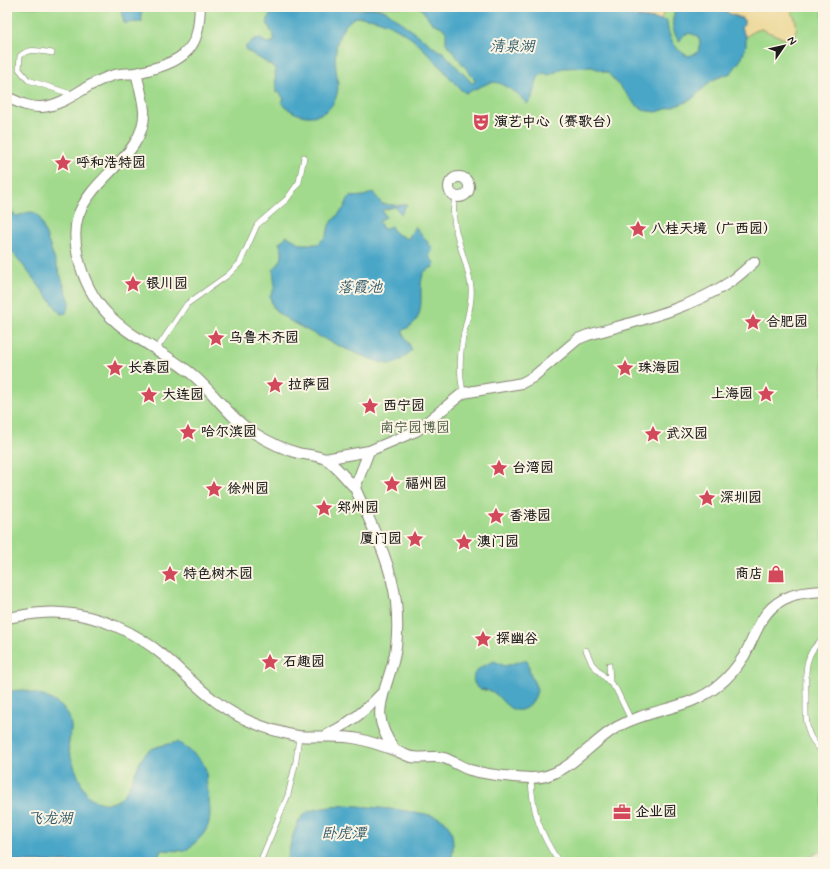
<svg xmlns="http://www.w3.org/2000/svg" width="830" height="869" font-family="Mynerve,'LXGW WenKai TC',sans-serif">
<rect width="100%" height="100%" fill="#fcf5e5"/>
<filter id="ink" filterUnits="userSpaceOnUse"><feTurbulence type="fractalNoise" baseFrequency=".025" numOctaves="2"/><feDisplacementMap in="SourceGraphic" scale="8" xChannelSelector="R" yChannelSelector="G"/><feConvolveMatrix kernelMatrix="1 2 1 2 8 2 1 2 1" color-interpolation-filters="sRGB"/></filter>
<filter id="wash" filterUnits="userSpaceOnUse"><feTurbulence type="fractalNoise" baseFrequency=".012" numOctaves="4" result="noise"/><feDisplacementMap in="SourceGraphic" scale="16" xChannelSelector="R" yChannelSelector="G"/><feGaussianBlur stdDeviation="0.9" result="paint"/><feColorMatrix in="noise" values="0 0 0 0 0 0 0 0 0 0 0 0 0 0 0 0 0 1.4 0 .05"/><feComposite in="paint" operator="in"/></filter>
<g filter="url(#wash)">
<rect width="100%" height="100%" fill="#f1e8cc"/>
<path fill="#a1da8c" stroke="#5e7b54" d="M7 7H823V849L803 862H7Z"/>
<path fill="#eeda9e" stroke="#857b5d" d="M618 7H665L661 20 633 16Z
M721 7H789C796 18 803 35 785 39L761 29 754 31 746 37 741 28 742 18 728 13Z"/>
<path fill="#49a6c7" stroke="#326172" d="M120 7H141L142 22 124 23Z
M272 7H351L353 10 375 8 386 11 439 51 443 52 472 83 475 82V80L446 43V32L442 27 432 23 420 7H618L633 16 667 21C667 34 675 52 689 56L698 52 700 42 698 37C690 31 683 33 679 41 671 30 671 21 676 8L721 7 728 13 744 20V24L741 28 746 37V46L742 58 731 73 712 80 692 99 684 103 657 112 647 111 636 105 608 73 592 67 563 68 549 75 544 73 538 77 531 100 527 104 517 93 499 83 491 82 466 93 461 90C431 57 403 17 355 17 337 29 334 48 336 69 337 77 339 86 337 94 330 122 297 122 281 102L284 99 279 92 276 93 275 68 246 50V46L253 40 259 38 267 43 273 42 275 39C266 19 265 29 272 7Z
M373 192 382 204C390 204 399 207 407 204L401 214 395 207 382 210 386 217 379 221 383 229 391 226 395 233 408 239 415 226 433 249 429 256 435 264 433 267 424 272C417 288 426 307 415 322 412 326 407 328 402 331L412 350C406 355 398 365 389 364 372 363 286 323 275 310 272 306 271 301 270 296L275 287 273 270C282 260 285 256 279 243L287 236 301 244H318L327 235 329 225 344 208 349 197 364 196Z
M7 202 8 209 16 216C26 214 31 208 39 216L70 302 66 313 61 314 7 245Z
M524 660 528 662 530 673 537 689C536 702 522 717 509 707 503 703 499 696 493 692 487 689 480 691 476 686 473 682 473 679 474 674L481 667 494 661 505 666Z
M24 690C42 695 70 703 71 726 72 734 67 743 69 751 71 758 82 788 86 793 88 796 95 801 99 802 130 811 131 770 146 753 153 746 169 744 178 742 187 749 198 755 204 765 207 770 206 780 207 786 212 820 214 829 185 851L161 850 157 862H7V691Z
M347 805C364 807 435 811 445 821 455 831 454 849 451 862H286C291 846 294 814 313 810 324 807 336 807 347 805Z"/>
</g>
<g filter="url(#ink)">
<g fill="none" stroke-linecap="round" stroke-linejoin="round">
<g stroke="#868274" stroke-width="6">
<path id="service" d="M52 53C40 51 29 47 20 56L19 69 28 80 74 95
M455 197C448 228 467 256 471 287 473 306 464 325 462 344 459 361 460 377 463 393
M156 350 187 304 228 275 240 263 257 225 287 199 299 182 304 157
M823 639C802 654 806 677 806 699 806 710 805 722 809 733 811 740 818 747 823 753
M586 650 592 664 616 689 631 720
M609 665 610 683
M531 778C532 811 540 834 559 862
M260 862 288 795 296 761 299 736"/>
</g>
<g stroke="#868274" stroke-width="12">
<path id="minor" d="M136 73C139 85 143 98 144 111 146 155 92 176 78 216 74 229 75 244 78 257 94 325 140 335 188 371 212 389 228 417 254 433 267 441 283 449 298 453 306 455 317 455 325 459 334 463 347 480 355 488L369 451 416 431 463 393 522 383 533 377 578 339 588 335C637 321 687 310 730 282 739 276 746 269 754 262
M7 97C18 102 29 108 42 107 69 104 86 83 111 76 119 73 128 74 136 73 153 69 176 64 188 50 199 38 199 22 200 7
M449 187a10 10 0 1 1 20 0a10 10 0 1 1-20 0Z
M325 459 369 451
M355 488C371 524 391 562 396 602 398 622 398 643 393 662 383 700 369 714 395 750
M7 618C25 615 44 611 63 613 99 615 137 633 164 656 192 680 215 707 249 721 265 728 281 733 298 736 319 738 337 734 359 739 371 742 383 746 394 750 400 752 406 756 412 757 422 759 433 755 444 758 453 761 461 767 470 770 488 775 511 777 530 778 566 779 588 744 617 727 650 708 689 710 719 685 729 677 737 667 744 656 758 631 761 607 791 596 801 592 812 592 823 591
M327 735C348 724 366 711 382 693"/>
</g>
<use href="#service" stroke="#fff" stroke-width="5"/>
<use href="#minor" stroke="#fff" stroke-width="10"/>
</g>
</g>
<defs>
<g id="theatre-bare" transform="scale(1.38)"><path d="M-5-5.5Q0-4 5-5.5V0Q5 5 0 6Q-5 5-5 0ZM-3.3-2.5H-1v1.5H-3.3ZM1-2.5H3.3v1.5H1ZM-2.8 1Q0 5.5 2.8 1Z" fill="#d1495b" stroke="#fcf5e5" stroke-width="2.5" paint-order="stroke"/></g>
<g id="sight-bare" transform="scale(1.38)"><path d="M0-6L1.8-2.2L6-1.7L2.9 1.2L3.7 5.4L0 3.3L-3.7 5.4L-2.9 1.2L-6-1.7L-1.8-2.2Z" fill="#d1495b" stroke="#fcf5e5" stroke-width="2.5" paint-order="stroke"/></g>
<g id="shop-bare" transform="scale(1.38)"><path d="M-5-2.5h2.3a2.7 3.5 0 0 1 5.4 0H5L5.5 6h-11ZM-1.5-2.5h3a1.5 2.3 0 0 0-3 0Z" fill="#d1495b" stroke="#fcf5e5" stroke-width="2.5" paint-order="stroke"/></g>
<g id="office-bare" transform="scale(1.38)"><path d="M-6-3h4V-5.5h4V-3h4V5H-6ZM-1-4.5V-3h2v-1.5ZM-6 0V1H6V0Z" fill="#d1495b" stroke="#fcf5e5" stroke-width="2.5" paint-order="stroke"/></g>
</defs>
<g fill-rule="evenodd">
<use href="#theatre-bare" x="481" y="122"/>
<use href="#sight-bare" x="63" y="163"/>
<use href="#sight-bare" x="638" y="229"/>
<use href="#sight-bare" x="133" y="284"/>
<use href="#sight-bare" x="753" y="322"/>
<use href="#sight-bare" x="216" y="338"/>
<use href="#sight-bare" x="115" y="368"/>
<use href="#sight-bare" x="625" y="368"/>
<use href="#sight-bare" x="275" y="385"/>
<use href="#sight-bare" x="766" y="394"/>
<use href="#sight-bare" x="149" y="395"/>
<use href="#sight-bare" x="370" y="406"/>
<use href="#sight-bare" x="188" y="432"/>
<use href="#sight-bare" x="653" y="434"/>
<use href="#sight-bare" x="499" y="468"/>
<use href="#sight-bare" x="392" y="484"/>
<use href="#sight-bare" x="214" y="489"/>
<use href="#sight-bare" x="707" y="498"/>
<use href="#sight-bare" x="324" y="508"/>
<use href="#sight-bare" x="496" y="516"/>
<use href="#sight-bare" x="415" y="539"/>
<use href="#sight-bare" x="464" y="542"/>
<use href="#sight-bare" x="170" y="574"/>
<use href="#shop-bare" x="776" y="574"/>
<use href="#sight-bare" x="483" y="639"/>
<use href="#sight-bare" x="270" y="662"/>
<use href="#office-bare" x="622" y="812"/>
</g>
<g text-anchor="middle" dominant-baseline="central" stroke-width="4" stroke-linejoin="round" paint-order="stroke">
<g font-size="14" font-weight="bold" fill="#1c1c1c" stroke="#fcf5e5" text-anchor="start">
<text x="494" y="122">演艺中心（赛歌台）</text>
<text x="76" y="163">呼和浩特园</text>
<text x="651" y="229">八桂天境（广西园）</text>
<text x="146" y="284">银川园</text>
<text x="766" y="322">合肥园</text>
<text x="229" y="338">乌鲁木齐园</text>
<text x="128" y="368">长春园</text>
<text x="638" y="368">珠海园</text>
<text x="288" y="385">拉萨园</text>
<text x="753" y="394" text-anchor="end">上海园</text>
<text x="162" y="395">大连园</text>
<text x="383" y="406">西宁园</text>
<text x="201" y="432">哈尔滨园</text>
<text x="666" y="434">武汉园</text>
<text x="512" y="468">台湾园</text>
<text x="405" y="484">福州园</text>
<text x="227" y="489">徐州园</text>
<text x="720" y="498">深圳园</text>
<text x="337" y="508">郑州园</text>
<text x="509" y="516">香港园</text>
<text x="402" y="539" text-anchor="end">厦门园</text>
<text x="477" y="542">澳门园</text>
<text x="183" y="574">特色树木园</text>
<text x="763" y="574" text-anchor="end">商店</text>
<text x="496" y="639">探幽谷</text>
<text x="283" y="662">石趣园</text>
<text x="635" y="812">企业园</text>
</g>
<g font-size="14" fill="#44553e" stroke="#fcf5e5">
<text x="415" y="428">南宁园博园</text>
</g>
<g font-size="15" font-style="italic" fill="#305a69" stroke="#fcf5e5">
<text x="512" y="47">清泉湖</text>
<text x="360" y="288">落霞池</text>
<text x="50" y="819">飞龙湖</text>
<text x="344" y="834">卧虎潭</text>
</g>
</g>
<rect width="830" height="869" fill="none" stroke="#fcf5e5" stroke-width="24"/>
<g transform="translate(784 46) rotate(56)" stroke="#fcf5e5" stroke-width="3" paint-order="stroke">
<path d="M0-3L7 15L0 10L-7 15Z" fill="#1c1c1c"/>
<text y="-6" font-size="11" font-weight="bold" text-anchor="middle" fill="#1c1c1c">N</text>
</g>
</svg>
